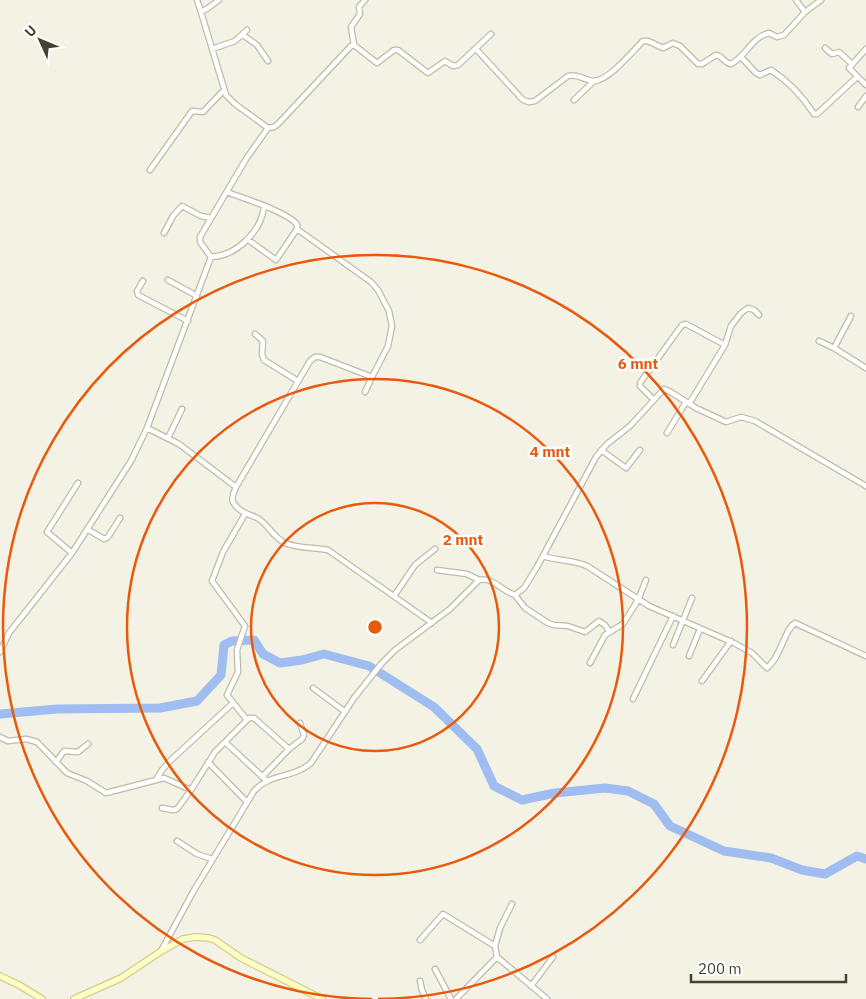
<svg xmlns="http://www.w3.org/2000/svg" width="866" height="999" font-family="'IBM Plex Sans',sans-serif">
<rect width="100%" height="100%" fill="#f3f2e5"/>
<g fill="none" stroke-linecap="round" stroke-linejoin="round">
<path stroke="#a0bdf1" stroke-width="9" d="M0 714 57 709 160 708 197 701 221 675 224 645 232 641 254 640 263 654 280 663 302 660 324 654 369 666 434 707 477 749 494 786 522 800 555 793 605 788 628 791 654 804 670 826 724 851 771 858 802 870 825 874 857 856 866 859"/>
<g stroke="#bebca7" stroke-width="7">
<path id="street" d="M197 0 201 12 208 8 219 0
M201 12 226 95 235 104 268 128
M805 12 821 0
M243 35 257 45 268 61
M354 45 351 27 360 14 359 7 365 0
M825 48 832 54 839 52 851 63
M212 49 235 41 247 30
M476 49 523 100 529 102 535 101 568 76C578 73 585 81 594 81 608 81 633 51 643 41H648L663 48 673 43 680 46 698 64H702L716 55C723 56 724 63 731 64 746 56 752 37 769 33L777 37 784 35 805 12 796 0
M866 49 849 68 866 85
M741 57 756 73 760 75 771 70C788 81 803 97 814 114H817L857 77
M574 100 594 81
M858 107 866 96
M150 170 192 111 203 112 224 90
M227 192C245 199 285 211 297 224V229L276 260 247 239
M164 233 173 216 182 206 201 216 211 218
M211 257C237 256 261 231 264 207
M168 280 197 296
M143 281 137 291 138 295 188 321
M851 316 834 348 866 368
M255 334 263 341 262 354 264 360 298 381
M819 341 834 348
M365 392 372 377
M653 399 640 386V383L682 325 686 324 725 345
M689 404 725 345 731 326 741 313 748 308 754 310 759 315
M147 428 179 444 236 487C234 492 231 497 233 502 239 513 250 514 259 519 269 526 274 538 285 543 300 549 313 547 328 550L432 623
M667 433 686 402
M168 438 182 409
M601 450 626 468 640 450
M236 487 310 361 315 357H320L372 377 388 346 392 326 389 311 378 290 371 282 297 229
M245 514 223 552 212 581 245 626 237 650 238 672 227 695 247 720
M87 529 104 539 108 537 120 518
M72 553 47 532 78 483
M543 556C558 561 573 560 587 566L649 606 734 643 752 653 767 668C781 657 784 630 795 623L866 656
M437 570 467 574 479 580
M515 595 525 608 548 623 554 625 568 626 585 632 599 621 605 625 609 631
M394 596 415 565 435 549
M673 645 692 598
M0 652 9 633 72 553 131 461 147 428 211 257 200 242V237L246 159 268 128 274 127 278 124 351 46 354 45 377 63 394 50H398L428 73 445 61 453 66 458 65 491 34
M689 656 700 629
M590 663 605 635 623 624 638 600 646 580
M702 681 731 641
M313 688 344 711
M633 699 673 616
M0 737 8 741 26 739 37 742 67 773 87 781 106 793 164 778 191 790 215 752 249 718H254L289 749 302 739 304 735 300 723
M225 742 266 780
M56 762 64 751 78 752 88 744
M208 762 247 802
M262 777 289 749
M156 780 162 770 171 760 233 703
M162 808 173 810 177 809 191 790
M177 841 197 854 212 859
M420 940 443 914 495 946 497 957 547 999
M495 946 500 928 512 904
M161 951 193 892 254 791C272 772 292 779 311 763L354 698 382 663 395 650 450 609 479 580C494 577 501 591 515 595L524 588 537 567 596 457 607 444 630 426 664 389 669 391 696 408 726 422 741 417 755 421 866 486
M435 969 451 999
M420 981 422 990 426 999
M531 986 553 957
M456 999 497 957"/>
</g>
<g stroke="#d0ce92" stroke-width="8">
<path id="secondary" d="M0 976 19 985 42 999
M74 999 121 978 160 952 183 939 196 937 209 938 215 940 241 958 322 999"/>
</g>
<use href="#street" stroke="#fff" stroke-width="4.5"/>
<use href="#secondary" stroke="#fffec3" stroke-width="5.5"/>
</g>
<g fill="none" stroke="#e8590c" stroke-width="2.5">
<circle cx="375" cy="627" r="124"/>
<circle cx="375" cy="627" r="248"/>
<path d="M372 999A372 372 0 1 1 378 999"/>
</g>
<circle cx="375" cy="627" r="8" fill="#e8590c" stroke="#fff" stroke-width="2.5"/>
<g font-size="15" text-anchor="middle" font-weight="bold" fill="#e8590c" stroke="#fff" stroke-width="5" stroke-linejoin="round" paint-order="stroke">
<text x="638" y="369">6 mnt</text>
<text x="550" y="457">4 mnt</text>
<text x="463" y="545">2 mnt</text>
</g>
<g transform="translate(40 40) rotate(314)" stroke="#ffffff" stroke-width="4" paint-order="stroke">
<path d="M0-4L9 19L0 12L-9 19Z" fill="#454234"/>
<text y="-8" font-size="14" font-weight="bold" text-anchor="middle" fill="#454234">U</text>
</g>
<path d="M691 974v8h155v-8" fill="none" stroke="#454234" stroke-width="2.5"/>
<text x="698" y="974" font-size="15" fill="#454234" stroke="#ffffff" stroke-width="4" paint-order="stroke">200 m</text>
</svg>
